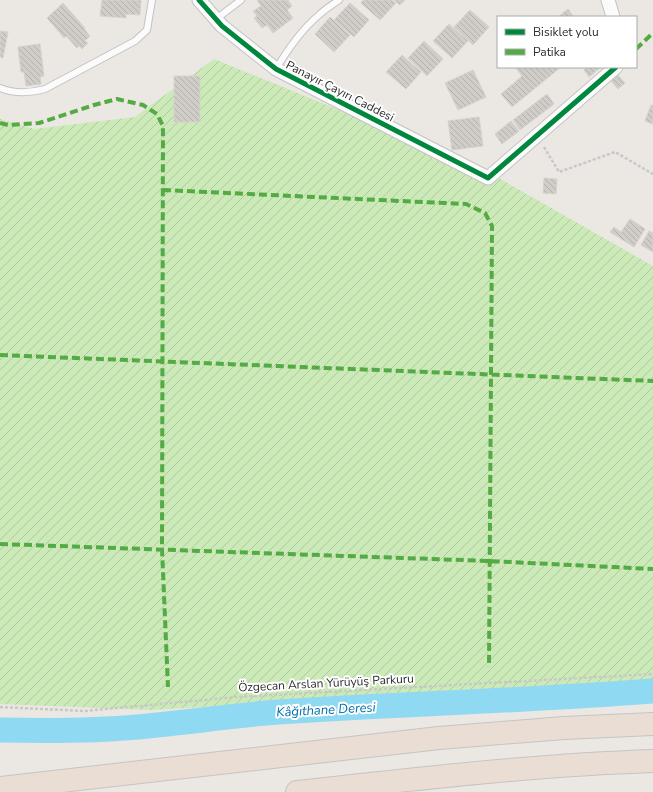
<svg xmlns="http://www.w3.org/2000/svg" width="653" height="792" font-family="'Nunito Sans',sans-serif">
<defs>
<pattern id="garden-furrows" width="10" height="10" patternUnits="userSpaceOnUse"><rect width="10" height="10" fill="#cce9b8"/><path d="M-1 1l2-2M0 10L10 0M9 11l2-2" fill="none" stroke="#b0c89e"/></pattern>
<pattern id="building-back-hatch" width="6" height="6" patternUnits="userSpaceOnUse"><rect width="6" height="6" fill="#d0cdc9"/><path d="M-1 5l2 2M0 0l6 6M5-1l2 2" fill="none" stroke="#b3b0ad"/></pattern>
</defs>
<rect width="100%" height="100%" fill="#ebe7e2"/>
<path fill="url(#garden-furrows)" d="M214 59 481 168 653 266V680L151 710 0 704V119L34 129 135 117Z"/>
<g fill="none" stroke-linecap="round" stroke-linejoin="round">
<path stroke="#90d9f2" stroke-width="25" d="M0 730C46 731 92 731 138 727 181 723 223 717 266 713 395 704 524 701 653 691"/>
</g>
<path fill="url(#building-back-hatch)" stroke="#d6d3ce" d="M102 0H141L140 15 126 14V18L100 16Z
M257 0H288L292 6 287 10 293 18 273 33 267 25 262 28 254 18 257 16 253 11 261 6Z
M363 0H392L396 3 380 20 361 3Z
M394 0H405L400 5Z
M63 3 85 28 84 29 90 36 85 41 88 43 82 49 79 46 77 48 66 36 64 38 47 18Z
M350 3 369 20 354 37 334 20Z
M568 9 574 17H558Z
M470 10 489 27 473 45 454 27Z
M330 17 350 35 334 52 315 34Z
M449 24 468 41 452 58 433 41Z
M0 31 8 32 3 58 0 57Z
M424 41 443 59 427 76 408 58Z
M40 44 44 76 40 77 41 84 26 86 24 72H21L18 47Z
M402 55 421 72 406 89 386 72Z
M515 67H561L512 107 501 94 522 76Z
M587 67H601L589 77 584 70Z
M473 70 486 97 458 110 445 83Z
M618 75 625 83 618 89 611 81Z
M174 76H200V122H174Z
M547 94 554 104 520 130 513 120Z
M651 105 653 106V124L645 121Z
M479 117 483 146 452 150 448 121Z
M511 121 519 131 502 144 495 134Z
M544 178 557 179 556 194 543 193Z
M630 219 645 229 634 247 610 232 614 227 621 232Z
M649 231 653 233V252L641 245Z"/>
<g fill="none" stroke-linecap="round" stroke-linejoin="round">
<g stroke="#c4c3c3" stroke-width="8">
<path id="lane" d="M216 19 241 0
M276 69C288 49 301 30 319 15 325 9 332 5 339 0
M0 88C15 94 30 93 45 89L135 41 147 30 152 0"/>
</g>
<g stroke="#c4c3c3" stroke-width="15">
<path id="street" d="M199 0 222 26 276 69 488 178 616 67
M608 0 613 17"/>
</g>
<g stroke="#c6c4c3" stroke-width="24">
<path id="highway" d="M0 788 439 738 564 728 653 724
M297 792C416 779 534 765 653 761"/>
</g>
<path stroke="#c8c8c8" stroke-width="2.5" stroke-dasharray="3 2" stroke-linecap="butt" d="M544 147 559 172 615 152 653 174
M0 707 84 711 237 697 653 674"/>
<use href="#lane" stroke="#fcfbfb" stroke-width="6"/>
<use href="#street" stroke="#fcfbfb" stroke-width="13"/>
<use href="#highway" stroke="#eaded4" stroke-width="22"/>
<path stroke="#54ab44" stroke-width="4" stroke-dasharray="8 4" stroke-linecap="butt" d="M636 49 653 33
M0 123 8 125 39 123 94 105 117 99 143 105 157 114 163 126 162 549 168 687
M163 190 466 204 485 213 492 226 489 667
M0 355 653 381
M0 544 489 561 653 569"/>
<g stroke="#fff" stroke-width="8">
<path id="cycleway" d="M199 0 222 26 276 69 488 178 616 67"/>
</g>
<use href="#cycleway" stroke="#00873e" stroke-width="5"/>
</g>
<g text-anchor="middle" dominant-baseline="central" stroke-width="4" stroke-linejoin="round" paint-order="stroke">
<g font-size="12" fill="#2d2d2d" stroke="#fff">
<text transform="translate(340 91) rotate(27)">Panayır Çayırı Caddesi</text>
<text transform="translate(326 683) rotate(-3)">Özgecan Arslan Yürüyüş Parkuru</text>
</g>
<g font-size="13" font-style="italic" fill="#0171ac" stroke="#fff">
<text transform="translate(326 710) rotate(-3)">Kâğıthane Deresi</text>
</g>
</g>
<rect x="497" y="16" width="140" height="52" fill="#ffffff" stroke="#ababab"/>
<rect x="505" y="29" width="20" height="6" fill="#00873e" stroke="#ababab"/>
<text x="533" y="36" font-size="12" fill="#2d2d2d">Bisiklet yolu</text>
<rect x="505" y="49" width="20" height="6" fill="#54ab44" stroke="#ababab"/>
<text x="533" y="56" font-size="12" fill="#2d2d2d">Patika</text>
</svg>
